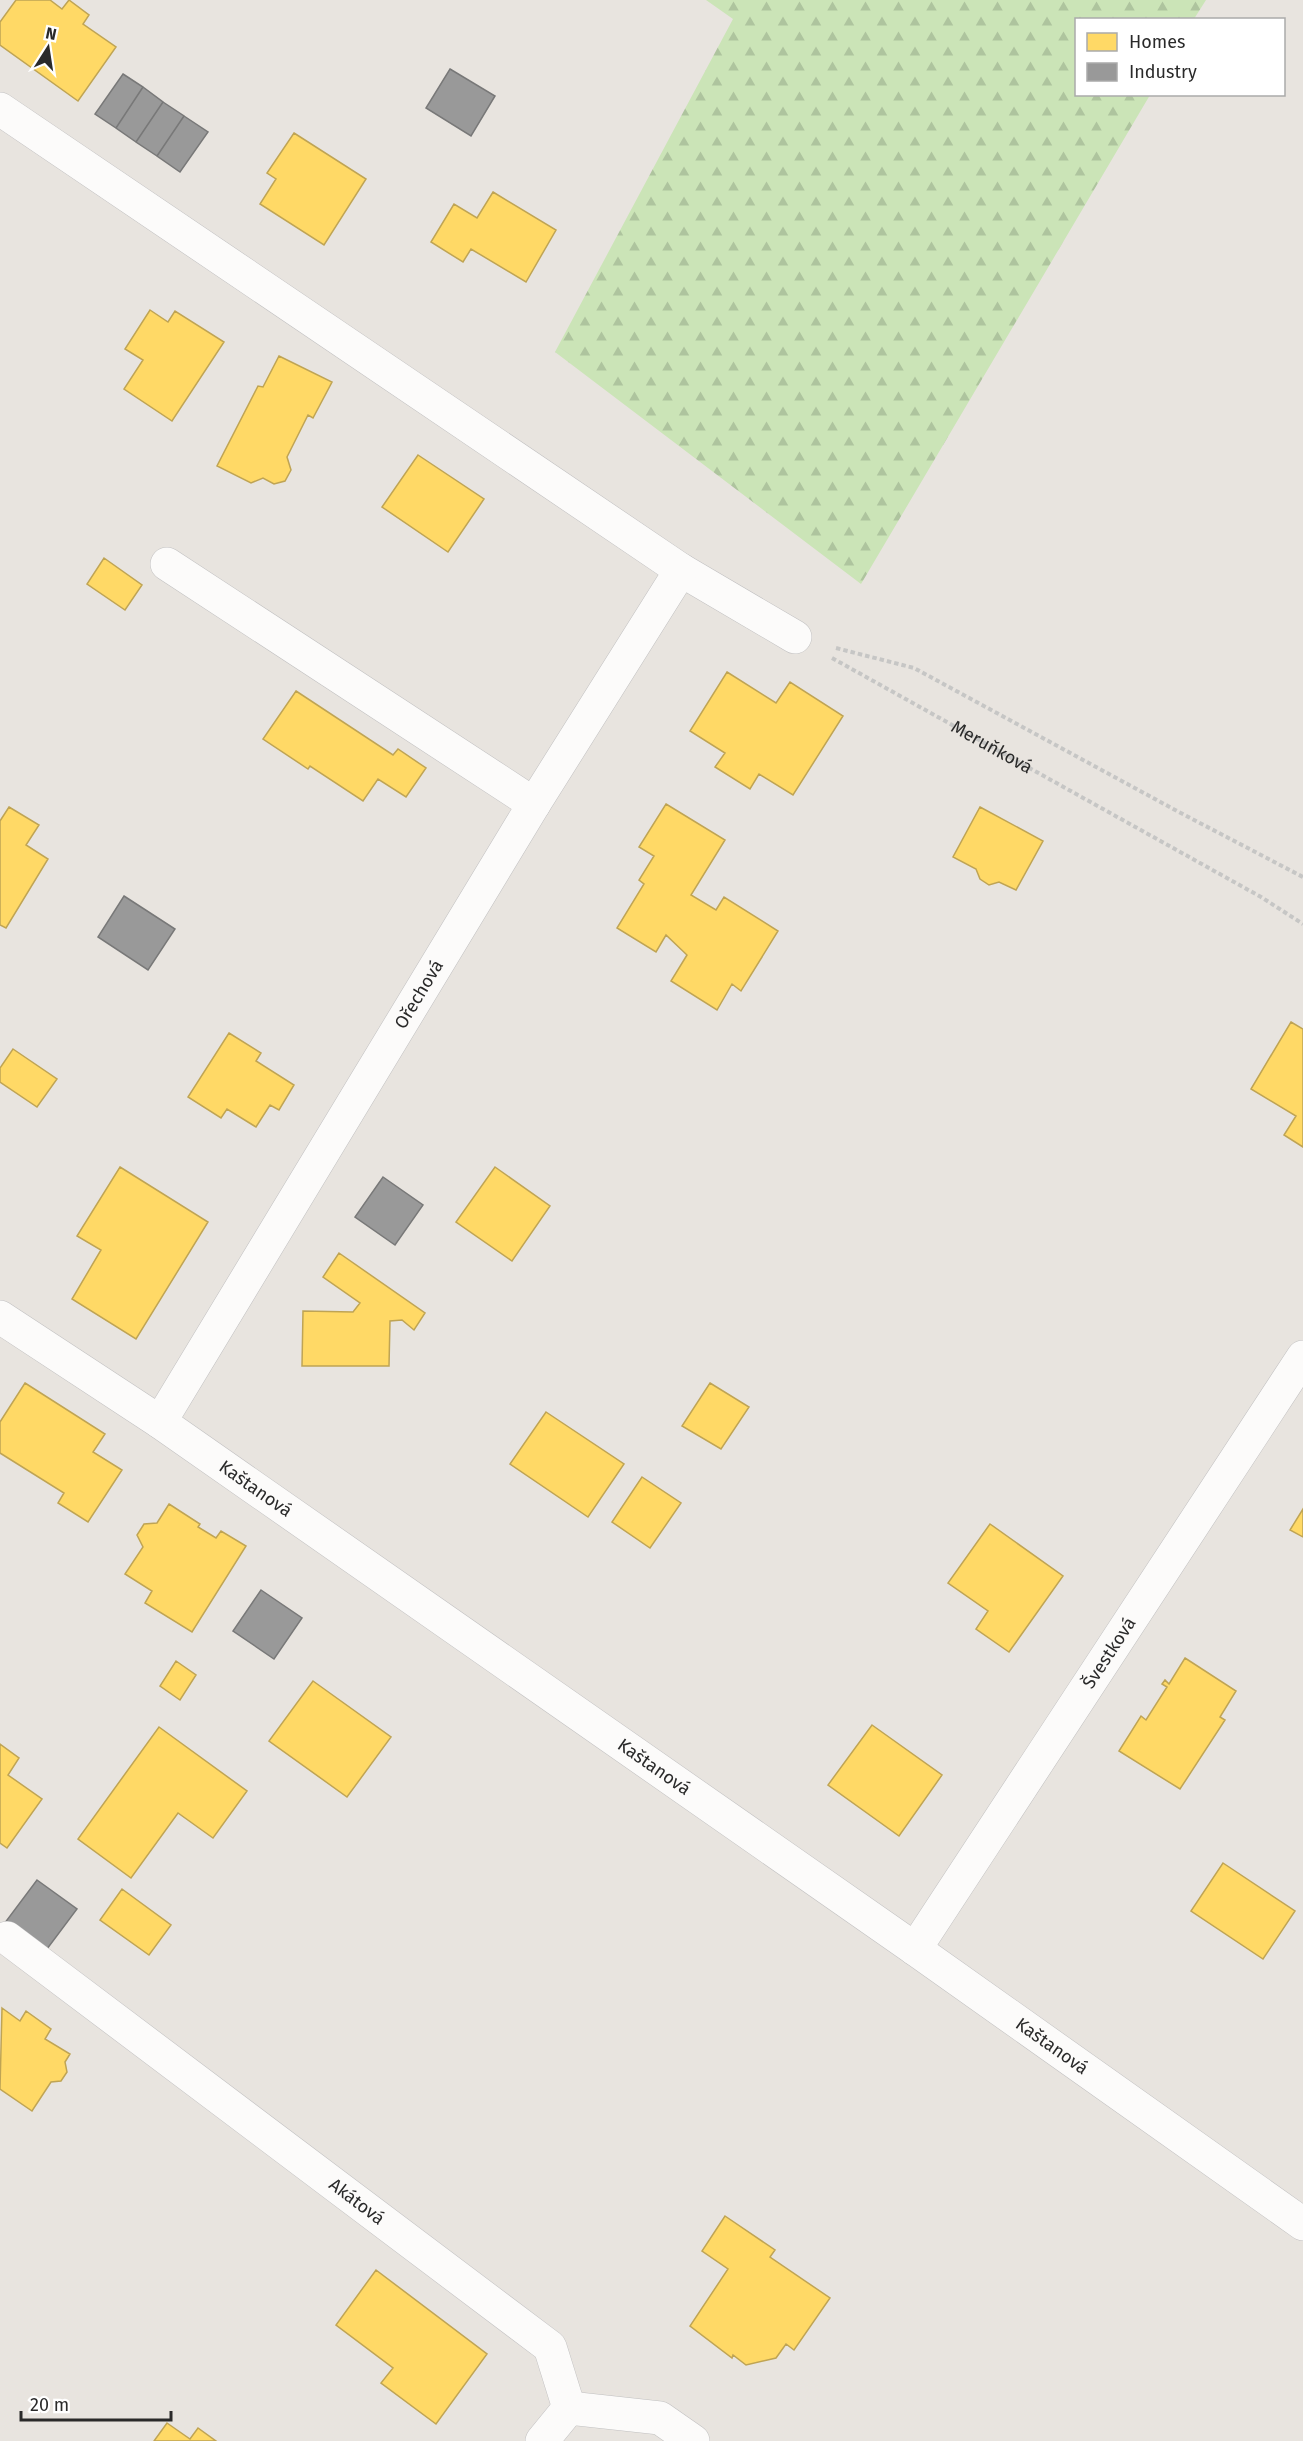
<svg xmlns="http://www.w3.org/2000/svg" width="1303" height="2441" font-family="'Fira Sans',sans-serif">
<defs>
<pattern id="forest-firs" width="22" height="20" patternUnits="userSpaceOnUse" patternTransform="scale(1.5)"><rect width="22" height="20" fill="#cbe4b7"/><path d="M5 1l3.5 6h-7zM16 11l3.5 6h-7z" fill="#aec49e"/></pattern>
</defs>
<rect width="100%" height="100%" fill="#e8e4df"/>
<path fill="url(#forest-firs)" d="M706 0H1206L1194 19 1076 20V94L1150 95 861 584 555 352 733 19Z"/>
<path fill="#ffd966" stroke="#bfa454" stroke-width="1.5" d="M16 0H50L62 9 69 0 89 15 83 24 116 47 78 101 0 45V22Z
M294 133 366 179 324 245 260 204 276 179 267 173Z
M493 192 556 230 526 282 471 249 463 262 431 242 454 204 477 218Z
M150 310 168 322 175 311 224 342 172 421 124 389 143 360 125 349Z
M279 356 332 382 313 418 308 415 287 457 291 470 285 481 274 484 263 478 251 483 217 466 258 386 263 387Z
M418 455 484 499 448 552 382 507Z
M104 558 142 585 125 610 87 584Z
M727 672 776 703 790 682 843 716 793 795 759 774 750 789 715 767 725 753 690 731Z
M296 691 393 755 398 749 426 768 406 797 378 779 363 801 310 766 308 769 263 739Z
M666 804 725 840 691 895 716 910 724 897 778 931 741 991 732 984 717 1010 671 981 687 955 666 935 656 952 617 928 644 884 639 880 654 856 639 847Z
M9 807 39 825 26 845 48 859 6 928 0 925V821Z
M980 807 1043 841 1016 890 999 882 989 885 980 879 976 869 953 857Z
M1291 1022 1303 1029V1147L1284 1135 1296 1116 1251 1089Z
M229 1033 261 1053 256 1061 294 1085 279 1110 270 1105 256 1127 227 1109 221 1118 188 1097Z
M13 1049 57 1079 37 1107 0 1082V1068Z
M120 1167 208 1222 136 1339 72 1299 101 1250 77 1236Z
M495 1167 550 1206 512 1261 456 1222Z
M339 1253 425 1313 414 1330 402 1320 390 1321 389 1366H302L303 1311 353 1312 360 1303 323 1277Z
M25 1383 105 1434 93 1452 122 1470 88 1522 58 1503 64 1493 0 1453V1422Z
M710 1383 749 1407 721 1449 682 1426Z
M546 1412 624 1464 588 1517 510 1464Z
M642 1477 681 1503 650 1548 612 1522Z
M169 1504 200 1524 198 1527 216 1538 221 1531 246 1546 192 1632 145 1603 152 1591 125 1574 143 1547 137 1535 144 1524 157 1523Z
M1303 1509V1537L1290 1530Z
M990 1524 1063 1576 1009 1652 976 1629 988 1611 948 1583Z
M1185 1658 1236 1691 1220 1717 1225 1720 1180 1789 1119 1751 1141 1716 1146 1720 1167 1687 1162 1684 1165 1680 1169 1684Z
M176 1661 196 1675 180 1700 160 1686Z
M313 1681 391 1737 347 1797 269 1741Z
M872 1725 942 1775 899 1836 828 1785Z
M159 1727 247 1791 213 1838 178 1813 131 1878 78 1839Z
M0 1744 19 1758 8 1775 42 1799 7 1848 0 1843Z
M1223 1863 1295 1911 1263 1959 1191 1911Z
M122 1889 171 1925 149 1955 100 1920Z
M2 2008 20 2021 26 2011 51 2029 45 2039 70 2054 65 2062 67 2072 61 2081 51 2082 32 2111 0 2089Z
M725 2216 775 2250 770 2257 830 2298 794 2350 786 2344 776 2358 746 2365 733 2355 732 2358 690 2326 728 2269 702 2251Z
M376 2270 487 2354 436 2424 381 2383 393 2368 336 2325Z
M167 2423 190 2439 198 2428 216 2441H154Z"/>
<path fill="#999" stroke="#787878" stroke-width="1.5" d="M450 69 495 96 471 136 426 108Z
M123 74 143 87 116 128 95 114Z
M143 87 163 102 136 142 116 128Z
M163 102 184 116 157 156 136 142Z
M184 116 208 132 180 172 157 156Z
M124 896 175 929 148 970 98 937Z
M383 1177 423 1205 395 1245 355 1217Z
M261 1590 302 1618 274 1659 233 1631Z
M37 1880 77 1909 44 1953 4 1924Z"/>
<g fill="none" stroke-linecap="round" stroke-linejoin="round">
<g stroke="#c1c0c1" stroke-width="34">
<g id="minor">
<path d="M0 109 681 570 795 637"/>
<path d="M167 564 534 804"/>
<path id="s2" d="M0 1317 160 1422 915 1949 1303 2224"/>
<path id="s3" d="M160 1422 534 804 681 570"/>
<path id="s4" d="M7 1938 550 2347 569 2408"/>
<path id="s5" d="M915 1949 1303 1357"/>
<path d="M569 2408 660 2418 693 2441"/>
<path d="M542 2441 569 2408"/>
</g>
</g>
<g stroke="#c6c6c5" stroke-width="4" stroke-dasharray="4.5 3" stroke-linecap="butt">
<path d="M836 648 914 668 1177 811 1303 877"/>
<path id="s1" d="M832 658 1261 897 1303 924"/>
</g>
<use href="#minor" stroke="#fcfbfa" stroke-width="33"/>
</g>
<g text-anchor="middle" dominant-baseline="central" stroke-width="6" stroke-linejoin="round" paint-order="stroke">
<g font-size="18" fill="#2a2a2a" stroke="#fff">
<text stroke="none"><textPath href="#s1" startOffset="183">Meruňková</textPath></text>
<text stroke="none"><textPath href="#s3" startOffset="500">Ořechová</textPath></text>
<text stroke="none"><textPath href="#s2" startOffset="308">Kaštanová</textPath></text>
<text stroke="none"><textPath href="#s5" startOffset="354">Švestková</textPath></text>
<text stroke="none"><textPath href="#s2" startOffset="794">Kaštanová</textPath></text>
<text stroke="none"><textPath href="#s2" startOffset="1280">Kaštanová</textPath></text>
<text stroke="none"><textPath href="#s4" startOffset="438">Akátová</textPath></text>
</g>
</g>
<rect x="1075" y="18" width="210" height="78" fill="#ffffff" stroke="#aaaaaa" stroke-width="1.5"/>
<rect x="1087" y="33" width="30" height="18" fill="#ffd966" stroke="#aaaaaa" stroke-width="1.5"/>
<text x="1129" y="48" font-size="18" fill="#2a2a2a">Homes</text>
<rect x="1087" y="63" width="30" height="18" fill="#999999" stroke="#aaaaaa" stroke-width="1.5"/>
<text x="1129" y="78" font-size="18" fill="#2a2a2a">Industry</text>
<g transform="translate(48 48) rotate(12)" stroke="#ffffff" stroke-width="4.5" paint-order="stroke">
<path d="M0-4.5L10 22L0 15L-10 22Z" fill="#2a2a2a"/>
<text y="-9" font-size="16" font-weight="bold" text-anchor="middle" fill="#2a2a2a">N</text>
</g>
<path d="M21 2411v9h150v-9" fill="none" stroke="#2a2a2a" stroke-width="3"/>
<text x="30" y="2411" font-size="18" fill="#2a2a2a" stroke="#ffffff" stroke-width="4.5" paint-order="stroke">20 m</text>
</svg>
